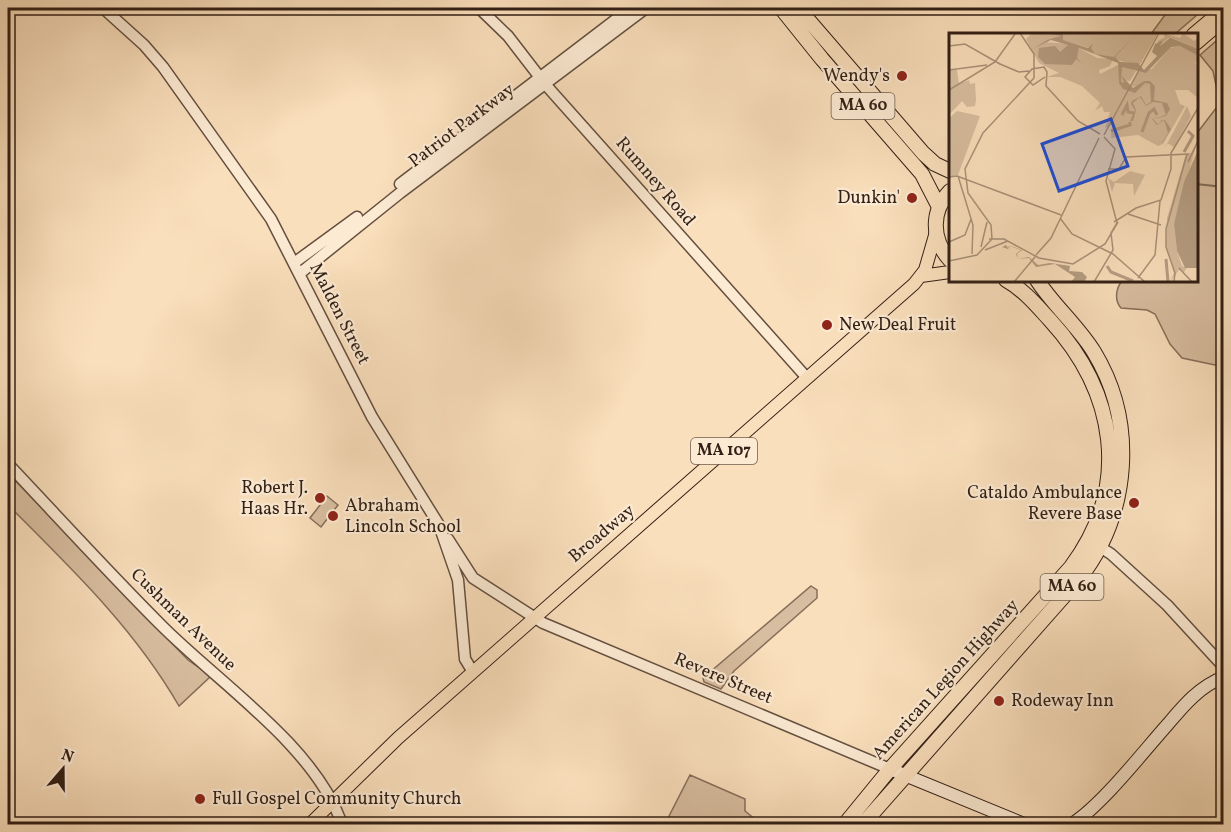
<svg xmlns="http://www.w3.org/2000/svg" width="1231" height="832" font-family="Vollkorn,serif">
<rect width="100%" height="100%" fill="#fadfbc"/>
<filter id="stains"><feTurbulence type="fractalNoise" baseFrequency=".00333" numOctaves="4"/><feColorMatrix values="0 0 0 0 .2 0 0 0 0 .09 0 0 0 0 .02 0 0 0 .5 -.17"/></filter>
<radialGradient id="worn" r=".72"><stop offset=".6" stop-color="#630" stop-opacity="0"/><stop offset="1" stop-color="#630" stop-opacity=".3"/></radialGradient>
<path fill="#d8bea0" stroke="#856e5a" stroke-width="1.5" d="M1170 8H1205L1175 34H1151Z
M1223 35 1224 363 1215 365 1182 358 1170 344 1155 314 1147 310 1121 308C1114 300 1116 288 1122 281L1196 280 1197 133 1217 107 1219 99 1213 71 1200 55Z
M8 473 188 660 211 676 179 706C134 628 71 568 8 505Z
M327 496 338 505 321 527 310 518Z
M811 586 817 590V598L734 671 721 689 704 682 703 678Z
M690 775 745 799V811L761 824H665Z"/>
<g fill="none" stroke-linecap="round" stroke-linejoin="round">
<path stroke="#816b57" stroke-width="2" d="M1196 184 1224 187"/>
<g stroke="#644f3f" stroke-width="13">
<path id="tertiary" d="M103 8 144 45 163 67 271 219 372 417 439 525 458 580 465 659 473 672
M479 8 508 36 545 84 807 378
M400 184 631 8
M294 263 357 217
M299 274 400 193 646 8
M8 464C59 518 109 573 162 626 218 682 312 745 340 819L337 824
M448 539 473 578 543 623 890 769
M1100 547 1111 554 1167 605 1224 667"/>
</g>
<g stroke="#321f15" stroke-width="14">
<path id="secondary" d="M890 769 1024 824
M1072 824C1102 805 1143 752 1168 724 1184 705 1200 686 1224 677"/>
</g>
<g stroke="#321f15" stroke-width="14">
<path id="primary" d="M1193 34 1224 8
M1196 44 1224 20
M921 276 950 272
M310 824 398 738 914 284 925 270 936 232"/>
</g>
<g stroke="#321f15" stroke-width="16">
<path id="trunk" d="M781 8 822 59 922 174 939 207
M798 8 923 153 935 164 950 171
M950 191C931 211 931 239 950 260
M845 824 890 769 1071 567C1132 485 1116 392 1050 320 1037 306 1024 290 1006 280
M863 824 1079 579C1130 514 1137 423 1094 352 1078 326 1054 306 1037 280"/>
</g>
<use href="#tertiary" stroke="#fcead3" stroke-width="10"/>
<use href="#secondary" stroke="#fcead3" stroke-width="12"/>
<use href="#primary" stroke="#fadfbc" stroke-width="12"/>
<use href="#trunk" stroke="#fadfbc" stroke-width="14"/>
</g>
<g fill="#8f2418" stroke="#fcead3" stroke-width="2">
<circle cx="902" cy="76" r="6"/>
<circle cx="912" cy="198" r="6"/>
<circle cx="827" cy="325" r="6"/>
<circle cx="320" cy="498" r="6"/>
<circle cx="1134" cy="503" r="6"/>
<circle cx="333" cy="516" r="6"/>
<circle cx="999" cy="701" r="6"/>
<circle cx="200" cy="799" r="6"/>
</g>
<g text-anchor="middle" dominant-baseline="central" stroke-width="4.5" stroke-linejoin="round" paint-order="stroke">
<g fill="#fcead3" stroke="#6f5c4e" stroke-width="1.5">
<rect x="831.5" y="93" width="63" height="26" rx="4.5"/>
<rect x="691" y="438" width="66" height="26" rx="4.5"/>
<rect x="1040.5" y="574" width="63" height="26" rx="4.5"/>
</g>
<g font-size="16" font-weight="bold" fill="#321f15">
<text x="863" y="106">MA 60</text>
<text x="724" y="451">MA 107</text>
<text x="1072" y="587">MA 60</text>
</g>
<g font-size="18" fill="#321f15" stroke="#fcead3" text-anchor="end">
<text x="890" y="76">Wendy's</text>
<text x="900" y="198">Dunkin'</text>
<text x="839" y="325" text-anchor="start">New Deal Fruit</text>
<text x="308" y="488">Robert J.<tspan x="308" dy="21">Haas Hr.</tspan></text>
<text x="1122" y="493">Cataldo Ambulance<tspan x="1122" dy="21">Revere Base</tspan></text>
<text x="345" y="506" text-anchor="start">Abraham<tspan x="345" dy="21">Lincoln School</tspan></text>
<text x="1011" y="701" text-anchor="start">Rodeway Inn</text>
<text x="212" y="799" text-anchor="start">Full Gospel Community Church</text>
</g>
<g font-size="18" fill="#321f15" stroke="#fcead3">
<text transform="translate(462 126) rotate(-37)">Patriot Parkway</text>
<text transform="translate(655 182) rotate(49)">Rumney Road</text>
<text transform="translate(339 314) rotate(63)">Malden Street</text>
<text transform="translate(602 534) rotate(-40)">Broadway</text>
<text transform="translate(183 620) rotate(44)">Cushman Avenue</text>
<text transform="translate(723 679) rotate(23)">Revere Street</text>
<text transform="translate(946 680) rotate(-48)">American Legion Highway</text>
</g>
</g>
<g transform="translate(949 33)">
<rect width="249" height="249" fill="#fadfbc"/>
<path d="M83 0H209L190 33 146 21 141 15 113 7 112 3 110 7 104 6 95 9 120 11 127 15 128 23 130 15 148 25 164 26 161 33 150 37 151 41 169 32 171 43 173 33 187 38 181 48 174 47 177 52 172 49 184 58 189 53 181 54 189 39 203 36 221 15 231 13 249 23V31L243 28 249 32V65L239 57H226L231 71 236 73 214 111 209 113 189 102 162 105 163 92 156 95 161 79H155L153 73 146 78 151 70 133 53 111 44H97L110 40 90 30 77 6ZM214 0 231 5 234 0 245 8 249 5V16L221 4 210 13 209 8 216 4ZM0 37H8L10 51 20 47 21 51 26 50 27 67 26 73 18 74 13 68 0 82ZM238 73 242 83 225 114 218 110 216 115ZM8 78 31 83 9 142 0 144V85ZM249 106 225 191 228 218 233 233 238 235 235 239 230 237 221 249 225 240 217 212 218 185 237 121 242 120ZM181 138 196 142 185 163 184 151 166 150 163 159 159 145 165 149Z" fill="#d8bea0"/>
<path d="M98 0H114V7L139 15 144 11 142 15 146 21 165 24 188 0 166 24 171 29 189 30 195 37 208 23 203 19 206 11 214 7 211 13 221 5 210 0 249 16V23L231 13 222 14 197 40 173 34 172 49 175 50 173 43 184 55 195 48H201L206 53 205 67 218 70 221 76 217 83 204 86 209 91 213 87H216L222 96 214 109 212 111 219 100 215 87 208 92 203 86 217 82 213 70 204 69 197 73 191 64 184 70 187 77 184 88H181L186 77 182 71 183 68 192 63 197 72 202 69 201 51 196 50 186 60 174 56 170 50 169 30 130 15 128 25 133 30 127 26 123 32 96 31 89 24 90 15 106 13 111 19 119 12 102 7 84 16 98 7 112 3ZM249 117V235H236L228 218 225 191 235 149ZM57 212 59 215 60 213H62L73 217 68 221 69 226 80 224 89 232 101 230 121 233 120 238 133 239 138 244 135 249H122L126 244 106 231 87 234 80 225 69 226 67 221 72 217 61 213 59 216 53 214Z" fill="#b69e83"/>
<path fill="none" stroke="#b69e83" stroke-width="3" d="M173 82 178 72 179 79 185 80M162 98 181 92V89M193 99 200 80 205 76 208 82M235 119 244 103 239 98M217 226 219 249M158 233 162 239 184 248"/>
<path fill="none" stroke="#aa9279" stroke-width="1.5" d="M0 13 16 11 51 31 70 39 80 38M0 37 38 32M96 44 84 52 76 44 83 36 95 34 98 39 97 53 129 88 151 101M0 57 46 29 66 1M155 102 210 0M239 129 249 108M159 136H170L177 124 240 121M9 143 24 192 23 221M0 144 8 143 112 182M179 181 212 192M111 185 123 201 164 221 196 249M165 189 187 175 212 167 222 136V120L249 75M40 206H55L90 225 124 231 156 211 169 189M0 209 16 202 22 186M32 214 38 189M36 217 59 208M87 222 102 205 150 105M0 228 28 222 43 206 42 192 19 160 16 136 34 100 85 45V21L71 0M230 235 243 249M189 245 206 222 211 168M65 249 86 224M145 249 164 217 162 200 168 190 157 148 166 116 155 104M225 249 226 240 217 214V196L238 121"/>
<path fill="#1d4ed8" fill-opacity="0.15" stroke="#1d4ed8" stroke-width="3" d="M162 86 179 133 110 158 93 111Z"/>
<rect width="249" height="249" fill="none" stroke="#321f15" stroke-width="3"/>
</g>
<rect width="1231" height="832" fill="none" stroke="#fadfbc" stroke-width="30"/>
<rect x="9" y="9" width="1213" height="814" fill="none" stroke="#321f15" stroke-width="3"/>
<rect x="15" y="15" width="1201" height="802" fill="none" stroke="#321f15" stroke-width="1.5"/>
<g transform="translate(63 769) rotate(20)" stroke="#fcead3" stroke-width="4.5" paint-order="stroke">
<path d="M0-4.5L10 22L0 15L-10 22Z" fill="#321f15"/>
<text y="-9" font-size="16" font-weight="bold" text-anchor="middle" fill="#321f15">N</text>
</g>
<rect width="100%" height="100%" filter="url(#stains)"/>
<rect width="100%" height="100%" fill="url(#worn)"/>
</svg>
